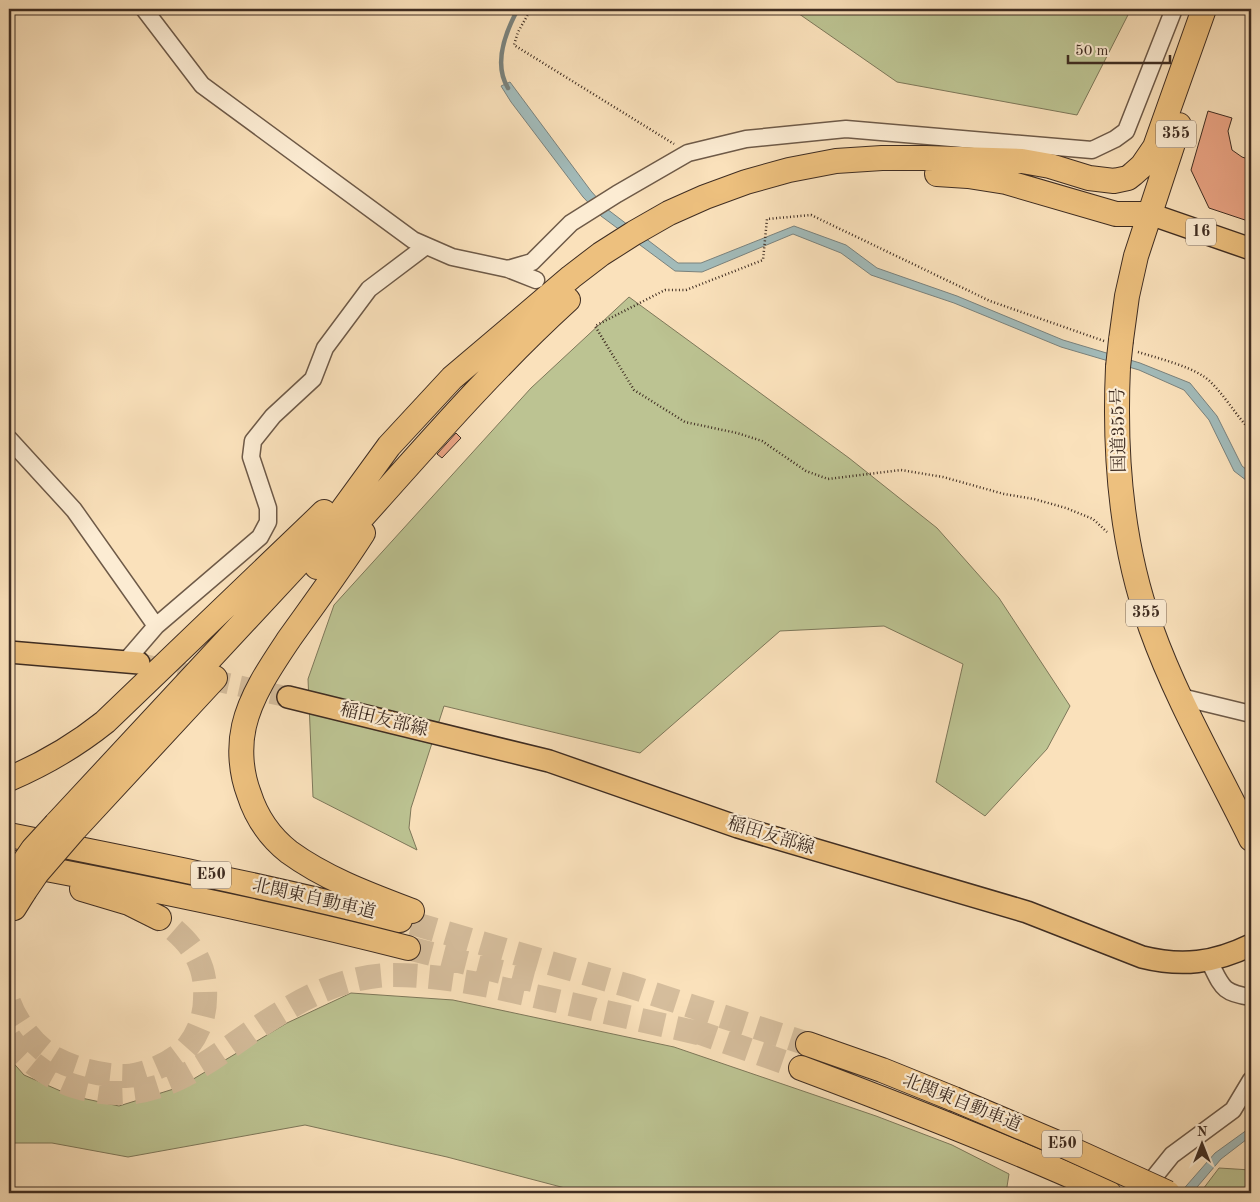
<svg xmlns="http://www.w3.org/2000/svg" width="1260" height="1202" font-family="'Old Standard TT','Noto Serif JP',serif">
<rect width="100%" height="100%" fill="#fae1bb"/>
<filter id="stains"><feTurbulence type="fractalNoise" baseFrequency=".004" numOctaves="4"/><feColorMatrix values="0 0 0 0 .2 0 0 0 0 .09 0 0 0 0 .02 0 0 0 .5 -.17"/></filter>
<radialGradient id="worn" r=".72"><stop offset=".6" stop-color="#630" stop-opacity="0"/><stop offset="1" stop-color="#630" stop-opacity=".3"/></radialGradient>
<path fill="#bcc392" stroke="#7e785a" d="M792 9H1131L1077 115 897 82Z
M629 297 849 458 937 528 999 598 1070 706 1047 749 985 816 936 782 963 664 884 626 780 631 640 753 444 706 411 808 409 828 417 850 313 797 308 679 334 605 531 388Z
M351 993 453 1000 674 1047 876 1116 952 1145 1009 1174 1006 1193H584L447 1157 305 1125 128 1157 52 1143H9V1058L24 1075 72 1096 119 1106 180 1087 287 1023Z
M1219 1168 1251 1170V1193H1200Z"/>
<path fill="#a2bbba" stroke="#7a827d" d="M510 82 591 191 607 209 678 263H701L794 226 846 245 877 268 957 296 1063 340 1140 363 1190 383 1217 416 1242 466 1251 473V484L1234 471 1209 420 1184 390 1139 370 1061 347 954 303 871 275 841 253 793 234 702 272 675 271 601 216 583 197 511 102 501 86Z
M1251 1127V1136L1221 1159 1192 1193H1180L1215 1153Z"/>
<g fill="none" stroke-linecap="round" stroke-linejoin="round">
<path stroke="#7a827d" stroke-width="4.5" d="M508 88C493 64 506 31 518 9"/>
</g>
<path fill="#eaa484" stroke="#3f2d22" d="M1208 111 1232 118 1228 131 1232 150 1242 157 1251 160V222L1209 208 1191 170Z
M456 433 461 438 442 458 437 454Z"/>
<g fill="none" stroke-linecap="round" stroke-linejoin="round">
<path stroke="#d5bd9c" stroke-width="21" stroke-dasharray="21 11" stroke-linecap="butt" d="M146 665 288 697"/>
<path stroke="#d5bd9c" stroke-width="24" stroke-dasharray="24 12" stroke-linecap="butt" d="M412 923 629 986 808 1044
M408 948 533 980
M9 1002C17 1024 35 1047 56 1059 77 1070 103 1076 126 1076 146 1075 177 1061 189 1045 199 1032 205 1015 205 999 207 960 189 940 159 918
M692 1030 801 1068
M9 1037C23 1059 49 1078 74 1086 163 1114 213 1053 282 1012 314 992 349 977 388 975 441 974 496 987 548 999 601 1011 654 1023 707 1035"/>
<g stroke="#6e5a48" stroke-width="19">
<path id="minor" d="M144 9 202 85 413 240 452 257 508 269 536 280
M508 269 532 262 571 223 617 194 688 153 746 139 846 129 1092 150 1115 139 1126 131 1174 9
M9 439 74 510 156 626
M125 662 156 626 260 537 268 522V508L251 457 253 441 273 416 313 379 325 348 369 289 426 246
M1181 697 1251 714
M1209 961C1222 986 1221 993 1251 997
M1143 1191 1172 1155 1233 1110 1251 1080"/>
</g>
<g stroke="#3f2d22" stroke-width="24">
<path id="major" d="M1150 214 1251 249
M9 652 139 663
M288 697 549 761 738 827 1027 912 1142 957C1182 967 1214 963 1251 945"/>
</g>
<g stroke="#3f2d22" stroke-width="26">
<path id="highway" d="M937 174 968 176 1006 182 1116 214H1150
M1121 340 1127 296 1136 256 1179 125
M1118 367C1114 454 1121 545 1151 628 1177 701 1217 769 1251 839
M363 533C340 569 314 604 289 639 271 666 251 695 244 726 239 748 241 773 249 794 256 816 270 837 289 852 326 879 370 895 412 911
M317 567C400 477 478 382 568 300
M9 779C44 764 75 746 105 722L324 512
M56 824 322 538 389 446 452 378 571 277 601 254 634 233 669 213 705 197 746 182 789 170 836 161 882 158H926L1022 161 1050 166 1089 178 1114 181 1128 178 1133 174 1142 166 1155 147 1204 9
M75 829 215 678
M9 835C140 861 271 887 400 920
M9 862C143 887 276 914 408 948
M82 889 129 903 159 918
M14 908 24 892
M808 1044 882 1070 954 1099
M801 1068C905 1107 1008 1147 1109 1193"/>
</g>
<path stroke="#3f2d22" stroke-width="2.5" stroke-dasharray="1 2.5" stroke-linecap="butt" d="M531 9 518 32 514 45 674 144
M1104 341 990 301 811 215 767 219 763 260 686 290H665L595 326 634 390 685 422 737 433 762 441 806 471 828 479 901 470 943 477 1004 494 1034 499 1066 508 1093 519 1107 532
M1138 352C1157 358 1186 365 1203 376 1219 386 1236 416 1251 431"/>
<use href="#minor" stroke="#fcecd3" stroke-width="16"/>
<use href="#major" stroke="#edc07e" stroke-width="21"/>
<use href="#highway" stroke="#edc07e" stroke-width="24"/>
<g stroke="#3f2d22" stroke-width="26" stroke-linecap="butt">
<path id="highway-bridge" d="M1118 367 1121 340
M9 884 33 849 56 824
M24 892 37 873 75 829
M954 1099 1060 1144 1168 1193"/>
</g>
<use href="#highway-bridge" stroke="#edc07e" stroke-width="24"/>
</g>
<g text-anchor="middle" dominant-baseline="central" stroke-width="4.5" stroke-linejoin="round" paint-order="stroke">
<g fill="#fcecd3" stroke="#786657" stroke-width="1">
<rect x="1156" y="120.5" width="40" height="27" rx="4"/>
<rect x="1186" y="218.5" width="30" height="27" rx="4"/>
<rect x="1126" y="599.5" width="40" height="27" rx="4"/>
<rect x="191" y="861.5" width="40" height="27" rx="4"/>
<rect x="1042" y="1130.5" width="40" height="27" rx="4"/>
</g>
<g font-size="16" font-weight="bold" fill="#3f2d22">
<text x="1176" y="134">355</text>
<text x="1201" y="232">16</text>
<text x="1146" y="613">355</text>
<text x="211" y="875">E50</text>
<text x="1062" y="1144">E50</text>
</g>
<g font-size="18" fill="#3f2d22" stroke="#fcecd3">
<text transform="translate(1119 430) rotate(-91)">国道355号</text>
<text transform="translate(384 720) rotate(14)">稲田友部線</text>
<text transform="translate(771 836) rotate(17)">稲田友部線</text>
<text transform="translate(314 899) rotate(13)">北関東自動車道</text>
<text transform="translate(962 1103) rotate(22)">北関東自動車道</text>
</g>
</g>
<rect width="1260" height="1202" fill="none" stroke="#fae1bb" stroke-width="30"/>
<rect x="10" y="10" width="1240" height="1182" fill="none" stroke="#3f2d22" stroke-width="2.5"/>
<rect x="15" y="15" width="1230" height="1172" fill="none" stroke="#3f2d22"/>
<g transform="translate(1202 1144)" stroke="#fcecd3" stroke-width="4" paint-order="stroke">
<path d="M0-4L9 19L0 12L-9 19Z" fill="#3f2d22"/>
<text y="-8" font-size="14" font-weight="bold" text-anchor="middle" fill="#3f2d22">N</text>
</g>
<path d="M1068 55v8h102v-8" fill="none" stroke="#3f2d22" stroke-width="2.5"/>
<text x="1075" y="55" font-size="15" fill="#3f2d22" stroke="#fcecd3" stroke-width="4" paint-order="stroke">50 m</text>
<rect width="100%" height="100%" filter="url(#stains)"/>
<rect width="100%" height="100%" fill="url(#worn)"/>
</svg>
